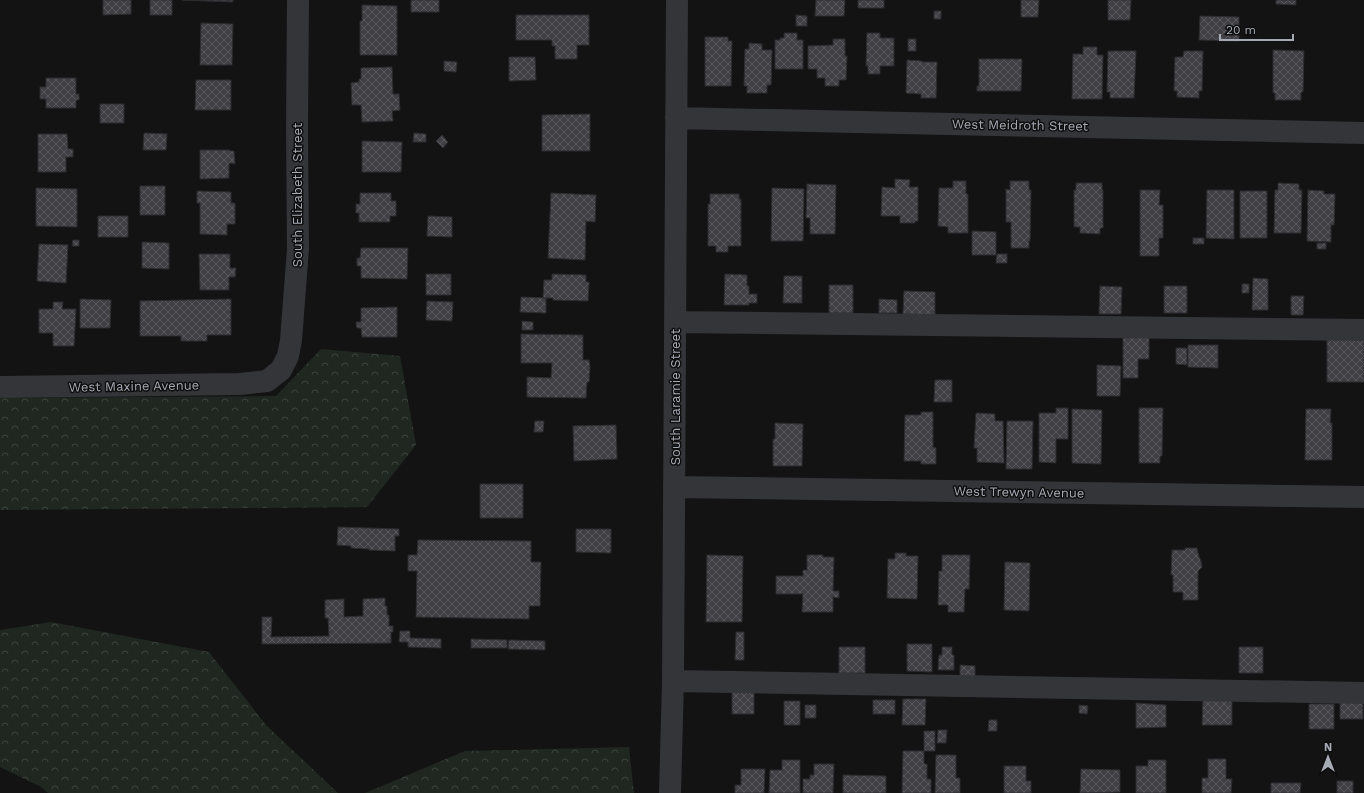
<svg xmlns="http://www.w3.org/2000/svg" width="1364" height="793" font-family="'Work Sans',sans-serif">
<defs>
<pattern id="forest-crowns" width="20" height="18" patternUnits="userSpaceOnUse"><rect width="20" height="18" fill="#1f2720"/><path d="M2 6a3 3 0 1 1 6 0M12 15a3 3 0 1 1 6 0" fill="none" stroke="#3d443e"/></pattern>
<pattern id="building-cross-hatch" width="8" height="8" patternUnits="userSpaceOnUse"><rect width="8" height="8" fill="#404044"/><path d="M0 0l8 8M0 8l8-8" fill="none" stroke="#59595d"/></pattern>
</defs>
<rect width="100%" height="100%" fill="#131314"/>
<path fill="url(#forest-crowns)" d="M321 349 400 356 416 445 367 507 0 510V398L276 396Z
M51 622 209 652 266 725 338 793H48L41 787 0 767V630Z
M629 747 634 793H365L465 751Z"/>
<path fill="url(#building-cross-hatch)" stroke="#2d2d30" d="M103 0H131V14L103 15Z
M150 0H172V15H150Z
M182 0H233V2Z
M411 0H439V12H411Z
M816 0H845L844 16H815Z
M858 0H884V8H858Z
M1021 0H1039L1038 17H1021Z
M1108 0H1131L1130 20H1108Z
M1276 0H1296V5L1276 4Z
M362 5 397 6V55H360V21H362Z
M934 11H941V19H934Z
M516 15H589V45H577V59H555V46H552V40H516Z
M796 15 807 16V26H796Z
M1200 16 1239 17V41L1199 40Z
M201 23 233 24 232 65H200Z
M784 33H797V40H803V69H775V40H780V38H784Z
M867 33H880V38H894V66H880V74H868V66H866Z
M705 37H728V41H732L731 86H705Z
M833 39H845V56H847L846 80H839V86H825V78H817V69H808V46L833 45Z
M908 39H916V51H908Z
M749 43 762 44V50H772L771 85H767V93H747V86H744L745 49H749Z
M1083 47H1097V55H1103L1102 99H1072L1073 54H1083Z
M1273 50 1304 51 1303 92H1301V100H1275V93H1273Z
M1108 51H1136L1134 98H1110V92H1107Z
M1184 51H1203L1202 91H1199V98L1177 97V91H1174L1175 57H1183Z
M509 57H535L536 80 509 81Z
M979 59H1022L1021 91H977V86H979Z
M907 60 922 61V62H937L936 98H921V94L906 93Z
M444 61 457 62 456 72 444 71Z
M392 67 393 94H399L400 110 392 111 393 121 362 122 361 105H352L351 83 359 82V79H361V68Z
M46 78H76V94H79V100H76V108H46V99H40V87H46Z
M196 80H231V110H195Z
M100 104H124V123H100Z
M590 114V151H542V115Z
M144 133 167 134 166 150H143Z
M414 133 426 134V142H413Z
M38 134H67L68 149H73V157H66V172H38Z
M442 135 448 142 443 148 436 141Z
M362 141 402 142 401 172H362Z
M200 150H230V151H234L235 164 229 163V178L200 179Z
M895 179 910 180 909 187H918V221H915V223H900V216H881L882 187 895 188Z
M953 181H966V194H968V233H948V227L938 226 939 188H953Z
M1010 181H1029V190H1031L1030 241H1029V248H1011V222H1006V189L1010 190Z
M1076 183H1102V190H1103V228H1100V234L1080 233V227H1074V190H1076Z
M1278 183 1299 184V190H1302L1301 233H1274L1275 190H1278Z
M807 184 836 185 835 234H810V218H806Z
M140 186H165V215H140Z
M36 188 77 189V227L36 226Z
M772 188 804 189 803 241H771Z
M1140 190H1160L1159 205H1163V238H1159V256H1140Z
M1207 190H1234V239L1206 238Z
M1308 190 1324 191V194H1335L1334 225H1331V242L1307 241Z
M197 191 231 192V203H235V224H227V235L200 234V203H197Z
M1240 191H1267V238H1240Z
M360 193H391V201H396V216H390V222H359V213H356V204H360Z
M551 193 596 195 595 222 586 221 585 260 548 258Z
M710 194H739V199H741V246H728V252H716V246H708V204H710Z
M98 216H128V237H98Z
M428 216 452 217V237L427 236Z
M972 231 996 232V255H972Z
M1193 238H1204V244H1193Z
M73 240H79V246H72Z
M142 242 169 243V269L142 268Z
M1317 243H1326V249H1317Z
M39 244 68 245 66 283 37 281Z
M361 248H408L407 279 361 278V266H357V258H360Z
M199 254H230V268H236L235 277H229V290H200Z
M997 254H1007V263H996Z
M426 274H451V295H426Z
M552 274 586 275V282H589L588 301 553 300V298H543L544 280H552Z
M725 274 747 275V286H749V294H757V303H749V305H724Z
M784 276H802V303H783Z
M1253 278 1268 279V310H1252Z
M1242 284H1249V293H1242Z
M829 285H853V313H829Z
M1100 286 1122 287 1121 314H1099Z
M1164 286H1187V313H1164Z
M904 291 935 292V315L903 314Z
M1291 296H1304L1303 315H1291Z
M521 297 546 298V313L520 312Z
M80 299 111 300 110 328H80Z
M231 299V335H207V341H181V336H140V301Z
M879 299 897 300V313H879Z
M427 301 453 302 452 321 426 320Z
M53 302H63L62 309H76L74 346H53V333H39V309H53Z
M397 307V337H362L361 328H357L356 322H361V308Z
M522 321 533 322V330H522Z
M521 334 583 335V360H589L590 367 589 382H587L586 398 527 397V377L551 378 552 363H521Z
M1123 334 1149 335V359H1138V378H1123Z
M1327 337H1364V382H1327Z
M1188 345H1218V368L1188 367Z
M1176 348H1187V365L1176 364Z
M1097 365 1121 366 1120 396H1097Z
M935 380H952V402H934Z
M1056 408H1068V439H1056V463L1039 462V413H1056Z
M1139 408H1163L1162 456H1160V463H1139Z
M1072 409 1102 410 1101 464 1072 463Z
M1306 409H1331L1330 423H1332V460H1305Z
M921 412H933V447L936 448V464H921V461H904L905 415H921Z
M976 413 995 414V421H1003L1004 463 977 462V448H974Z
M535 421H544L543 432H534Z
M1007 421H1033L1032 469H1006Z
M775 423 803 424 802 466H773V439H775Z
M616 425 617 459 574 461 573 426Z
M480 484H523V518H480Z
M338 527 399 529V536H395V551L369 550V549L351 548V546L337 545Z
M576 529H611V553L576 552Z
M418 540 531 541V562H541L540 606H529V619L416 617 417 571H408V555H417Z
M1185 548H1197L1199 557 1201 561 1202 567 1198 571V600H1183V592H1173V575H1171L1172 550H1185Z
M895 553H906V556H918L917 599 887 598 888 559H895Z
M707 555 743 556 742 622H706Z
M807 555H823V557H834L833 591H839V598L833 597V612H802L803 594H776V576H803V570H807Z
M942 555H970L969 589H965L964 612H948V605H938L939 571H942Z
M1005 562 1030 563 1029 611 1004 610Z
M385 598V606H387V615H389V626H393V632H391V643L262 644V617H272L271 637 329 636 328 618H325V600L344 599V617L363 616V599Z
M400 631H410V638L441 639V648L408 647V642H399Z
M736 632H744V660H735Z
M471 639 507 640V648H471Z
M509 640 545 641V650L508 649Z
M907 644H932V672L907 671Z
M839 647H865V673H839Z
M942 647H952V655H954V670H938L939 655H942Z
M1239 647H1263V673H1239Z
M960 665 975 666V676H960Z
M732 691 754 692V714H732Z
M1203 698H1232V725H1202Z
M903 699H926L925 725H902Z
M873 700H895V714H873Z
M784 701H800V725H784Z
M1340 701 1363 702V719H1340Z
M1136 703 1166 705V727L1136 728Z
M1309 704H1334V729H1309Z
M805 705H816V718H805Z
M1079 705 1088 706 1087 714 1079 713Z
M989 720H997V731H988Z
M938 730H947L946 743H937Z
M924 731H935V751H924Z
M903 751H924V764H927V779H931V793H902Z
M936 755H956V778H960V793H935Z
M1208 759H1226V779H1232L1231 793H1202V778H1208Z
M782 760H800V793H769L770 770H782Z
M1148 760H1166V793H1136V766H1148Z
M814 764H834L833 793H803V779H810V775H814Z
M1004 766H1026V781H1031V793H1004Z
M741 769H765L764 793H735V785H741Z
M1081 769 1120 770V792L1080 793Z
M843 775 886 776V793H843Z
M1337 781H1353V793H1337Z
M1271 783H1301L1300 793H1271Z"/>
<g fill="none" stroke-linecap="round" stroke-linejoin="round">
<path stroke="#343539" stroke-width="22" d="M676 118 1364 133
M675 322 1364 330
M0 387 240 384 267 381 281 370 288 356 291 340 298 249 297 129 298 0
M674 487 1364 497
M673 681 1364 693
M670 793 673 681 677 0"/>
</g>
<g text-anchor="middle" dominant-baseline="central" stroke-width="3" stroke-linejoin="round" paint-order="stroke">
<g font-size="13" fill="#a6aab3" stroke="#0e0e0f">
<text transform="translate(1020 125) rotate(1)">West Meidroth Street</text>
<text transform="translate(297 195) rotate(-90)">South Elizabeth Street</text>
<text transform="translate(134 386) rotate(-1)">West Maxine Avenue</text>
<text transform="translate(675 397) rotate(-90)">South Laramie Street</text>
<text transform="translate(1019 492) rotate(1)">West Trewyn Avenue</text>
</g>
</g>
<g transform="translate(1328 757)" stroke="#0e0e0f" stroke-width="3" paint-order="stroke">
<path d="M0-3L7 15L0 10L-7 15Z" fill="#a6aab3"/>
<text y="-6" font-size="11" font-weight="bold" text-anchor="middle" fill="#a6aab3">N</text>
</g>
<path d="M1220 34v6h73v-6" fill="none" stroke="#a6aab3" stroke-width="2"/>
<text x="1226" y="34" font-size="12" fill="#a6aab3" stroke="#0e0e0f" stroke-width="3" paint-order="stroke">20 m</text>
</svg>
